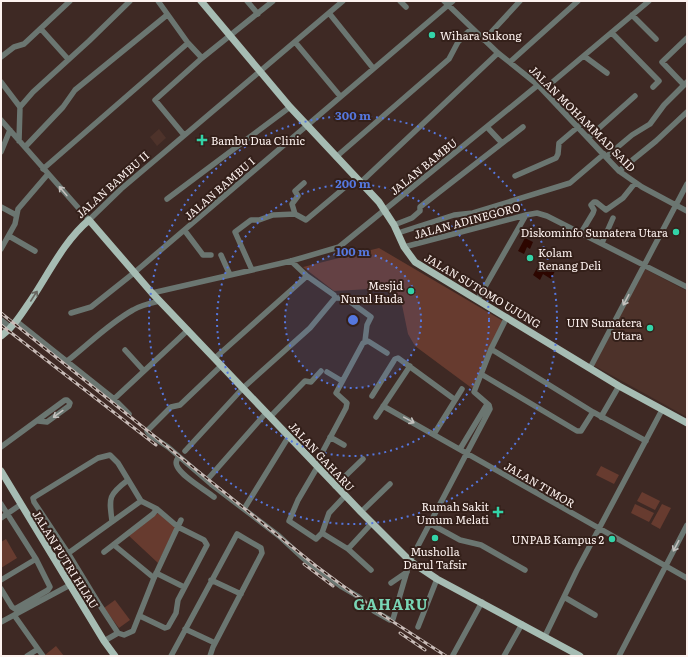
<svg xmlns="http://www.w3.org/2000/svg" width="688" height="657" font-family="Literata,serif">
<rect width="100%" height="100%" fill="#3e2924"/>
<path fill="#4d322a" d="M159 129 166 138 157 146 150 137Z
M645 269 687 291V417L593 365Z"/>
<path fill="#673b2f" d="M379 248 503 321 473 389 415 346 408 334 401 300 395 293 371 289 334 291 303 267Z
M601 466 619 475 614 484 596 475Z
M642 492 660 501 655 510 637 501Z
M635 504 654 513 649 522 631 513Z
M662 504 671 508 660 529 651 524Z
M158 513 176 527 158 563 128 535Z
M6 539 17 558 1 568V542Z
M115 600 130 620 119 628 104 608Z
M56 646 64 656H46L45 655Z"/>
<path fill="#2d0600" d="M525 238 533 242 530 249 527 247 524 254 518 251Z
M541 261 556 269 551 279 543 274 540 280 533 275Z"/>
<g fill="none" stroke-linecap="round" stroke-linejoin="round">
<path stroke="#6b7671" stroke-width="5.5" d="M158 1 188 43 202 58 273 1
M247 1 258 14
M400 1 406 7
M444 1 498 53 538 85 619 171 642 187 687 211
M329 13 373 68
M632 15 656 39
M41 29 68 59
M612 33 659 81 653 87
M484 40 520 1
M295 42 340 96
M584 56 607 73
M1 57 14 47 24 44 70 1
M510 62 578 1
M1 82 20 107 19 141
M684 85 662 62 687 38
M543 90 649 1
M20 107 33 92 89 41 130 1
M1 120 89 220 121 189 343 1
M487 127 502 143
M184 135 155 100 202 58
M589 137 635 96
M25 147 63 107 75 90 167 15
M1 152 10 130
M607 156 632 135 650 124 664 105 687 82
M336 157 449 59 458 42 471 29
M43 169 188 43
M619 171 656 141 687 112
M515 176 556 158 558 154 559 143 579 126
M360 183 498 53
M167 199 290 107
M1 207 16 215
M295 214 292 204 298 196 295 191 304 183
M394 225 412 218 420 211V207L523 127
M185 231 203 255H211
M398 233 454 215 473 213 570 183 604 154
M581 233 593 213 594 210 591 205 594 202H596L606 210 623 198 635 183
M9 236 35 251
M602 243 613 218
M404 247 526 215 537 213 547 216 687 287
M1 249 15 224 18 209 48 174
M221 255 230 275
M291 261 307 276 334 295 335 298
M252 270 235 232 251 220H259L273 215 295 214 306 220 356 178
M152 293 291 261 339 247 538 85
M335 298H345L371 317 367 325 365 341
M478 299 526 215
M71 313 91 307 135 272 453 1
M1 320 11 328
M16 321 114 399 129 414
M491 349 593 412 646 441
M125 350 144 371
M215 358 307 276
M66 362C88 345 108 324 133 310 141 305 151 303 160 301
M222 365 180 405 171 407 147 431 150 435 168 447 211 484 279 536 303 558 342 587 359 597 374 611 390 620 393 619 410 561 490 409 489 405 474 392 491 349 507 317
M590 368 687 184
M327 372 342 381
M481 374 577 431H581L593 412
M372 396 395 359 398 358 454 399
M114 399 188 330
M383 406 687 578
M270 417 303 383 305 381 311 382 321 371
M376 417 410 366
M601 417 619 386
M434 434 462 389
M330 437 344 445
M1 447 65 400H67L70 403 69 406 47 422 38 421
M460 449 486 406
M185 451 243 388 310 328 335 298
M179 457C177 459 175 462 177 466 182 477 204 489 214 497
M316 464 346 408 347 403 336 393 363 343 368 341 387 353
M318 466 298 500 289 521 316 539 322 533 329 513 345 496
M207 480 266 413
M335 486 363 459
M1 504 36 559 50 587 48 590 15 609 12 607 1 589
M244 509 289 436
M361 512 390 484
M1 518 20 505
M112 521C109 498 108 495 128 480
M429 523 460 540 481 545 525 570
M322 533 348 549 371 570
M114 545 154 578
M348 549 372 523
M104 552 153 514 157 509 141 501
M56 562 141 501
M156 573 184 587
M1 580 36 559
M211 580 241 594
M391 583 407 572
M564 597 595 615
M14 615 43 656
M140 616 165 628 168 627 176 613 178 600 207 545 204 540 178 527 157 509
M1 622 70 585
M418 627 437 579
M185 629 215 643
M118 633 99 604 68 553 34 502 33 498 98 458 110 455 118 463 141 501
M545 636 577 570 662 410
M104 641 118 633 124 635 133 631 154 578 181 520
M453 655 482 602
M27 656 38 649
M171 656 237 534 261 548 262 553 213 647 210 656
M504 656 522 624
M619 656 687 525"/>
<path stroke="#a6bcb3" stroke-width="7" d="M201 1 290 107 379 202 394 225 404 247 415 262 619 386 687 423
M1 336C14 327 22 313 31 300 49 273 64 241 89 220L152 293 361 512 410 561 437 579 580 656
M1 471 104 641 115 656"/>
<g stroke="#c8bbb7" stroke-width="3">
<path id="rail" d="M1 313 316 566 381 614 446 656
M1 325 156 445
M304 564 333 586
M400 633 425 650"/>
</g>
<use href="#rail" stroke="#34201a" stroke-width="1.5" stroke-dasharray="4.5" stroke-linecap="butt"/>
</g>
<defs><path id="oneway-shaft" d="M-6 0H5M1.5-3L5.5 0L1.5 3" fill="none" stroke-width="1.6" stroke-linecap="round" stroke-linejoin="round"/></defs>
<g stroke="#c3c0bd">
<use href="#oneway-shaft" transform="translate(63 191) rotate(-130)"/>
<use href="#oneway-shaft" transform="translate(626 300) rotate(118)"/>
<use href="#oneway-shaft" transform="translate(58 414) rotate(144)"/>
<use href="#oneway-shaft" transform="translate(409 420) rotate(29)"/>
<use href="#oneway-shaft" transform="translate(676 546) rotate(118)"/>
</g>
<use stroke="#67665f" href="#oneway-shaft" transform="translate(34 296) rotate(-57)"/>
<circle cx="353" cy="320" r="68" fill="#5577de" fill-opacity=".12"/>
<g fill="none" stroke="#5577de" stroke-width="2" stroke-dasharray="2 4">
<circle cx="353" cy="320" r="68"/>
<circle cx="353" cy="320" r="136"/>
<circle cx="353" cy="320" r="204"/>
</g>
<g fill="#33d4a8" stroke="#34201a" stroke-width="1.5">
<circle cx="432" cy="35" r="4"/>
<path d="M200 134h4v4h4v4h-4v4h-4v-4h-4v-4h4z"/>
<circle cx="676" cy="232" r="4"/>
<circle cx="530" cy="258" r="4"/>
<circle cx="411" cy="291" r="4"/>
<circle cx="650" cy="328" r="4"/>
<path d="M496 506h4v4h4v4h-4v4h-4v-4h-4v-4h4z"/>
<circle cx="435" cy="538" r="4"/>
<circle cx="612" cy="539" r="4"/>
</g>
<g text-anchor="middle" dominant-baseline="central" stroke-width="4" stroke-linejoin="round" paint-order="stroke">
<g font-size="11" fill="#fdf2ef" stroke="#34201a" text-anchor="end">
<text x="440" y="35" text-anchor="start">Wihara Sukong</text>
<text x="211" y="140" text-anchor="start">Bambu Dua Clinic</text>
<text x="668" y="232">Diskominfo Sumatera Utara</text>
<text x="538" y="252" text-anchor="start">Kolam<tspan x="538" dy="13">Renang Deli</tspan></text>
<text x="403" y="285">Mesjid<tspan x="403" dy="13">Nurul Huda</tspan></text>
<text x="642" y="322">UIN Sumatera<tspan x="642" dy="13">Utara</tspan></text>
<text x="489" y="506">Rumah Sakit<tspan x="489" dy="13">Umum Melati</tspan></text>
<text x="604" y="539">UNPAB Kampus 2</text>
<text x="435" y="551" text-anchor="middle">Musholla<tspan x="435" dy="13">Darul Tafsir</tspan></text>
</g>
<g font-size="11" fill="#fdf2ef" stroke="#34201a">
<text transform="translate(583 118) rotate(45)">JALAN MOHAMMAD SAID</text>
<text transform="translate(423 166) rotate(-39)">JALAN BAMBU</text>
<text transform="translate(112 184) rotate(-42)">JALAN BAMBU II</text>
<text transform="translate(219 188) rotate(-41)">JALAN BAMBU I</text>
<text transform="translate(467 220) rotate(-15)">JALAN ADINEGORO</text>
<text transform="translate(483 290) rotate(31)">JALAN SUTOMO UJUNG</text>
<text transform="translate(322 456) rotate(47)">JALAN GAHARU</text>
<text transform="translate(540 484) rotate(30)">JALAN TIMOR</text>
<text transform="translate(66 559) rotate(58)">JALAN PUTRI HIJAU</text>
</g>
<g font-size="15" font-weight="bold" letter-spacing="1" fill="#79d5b5" stroke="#34201a">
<text x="391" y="603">GAHARU</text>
</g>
</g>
<circle cx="353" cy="320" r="6" fill="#5577de" stroke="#34201a" stroke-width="2"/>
<g font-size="12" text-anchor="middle" font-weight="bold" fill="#5577de" stroke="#34201a" stroke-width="4" stroke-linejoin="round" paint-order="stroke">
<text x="353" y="120">300 m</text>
<text x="353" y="188">200 m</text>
<text x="353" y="256">100 m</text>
</g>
<rect width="688" height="657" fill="none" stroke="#fdf2ef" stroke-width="4"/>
</svg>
